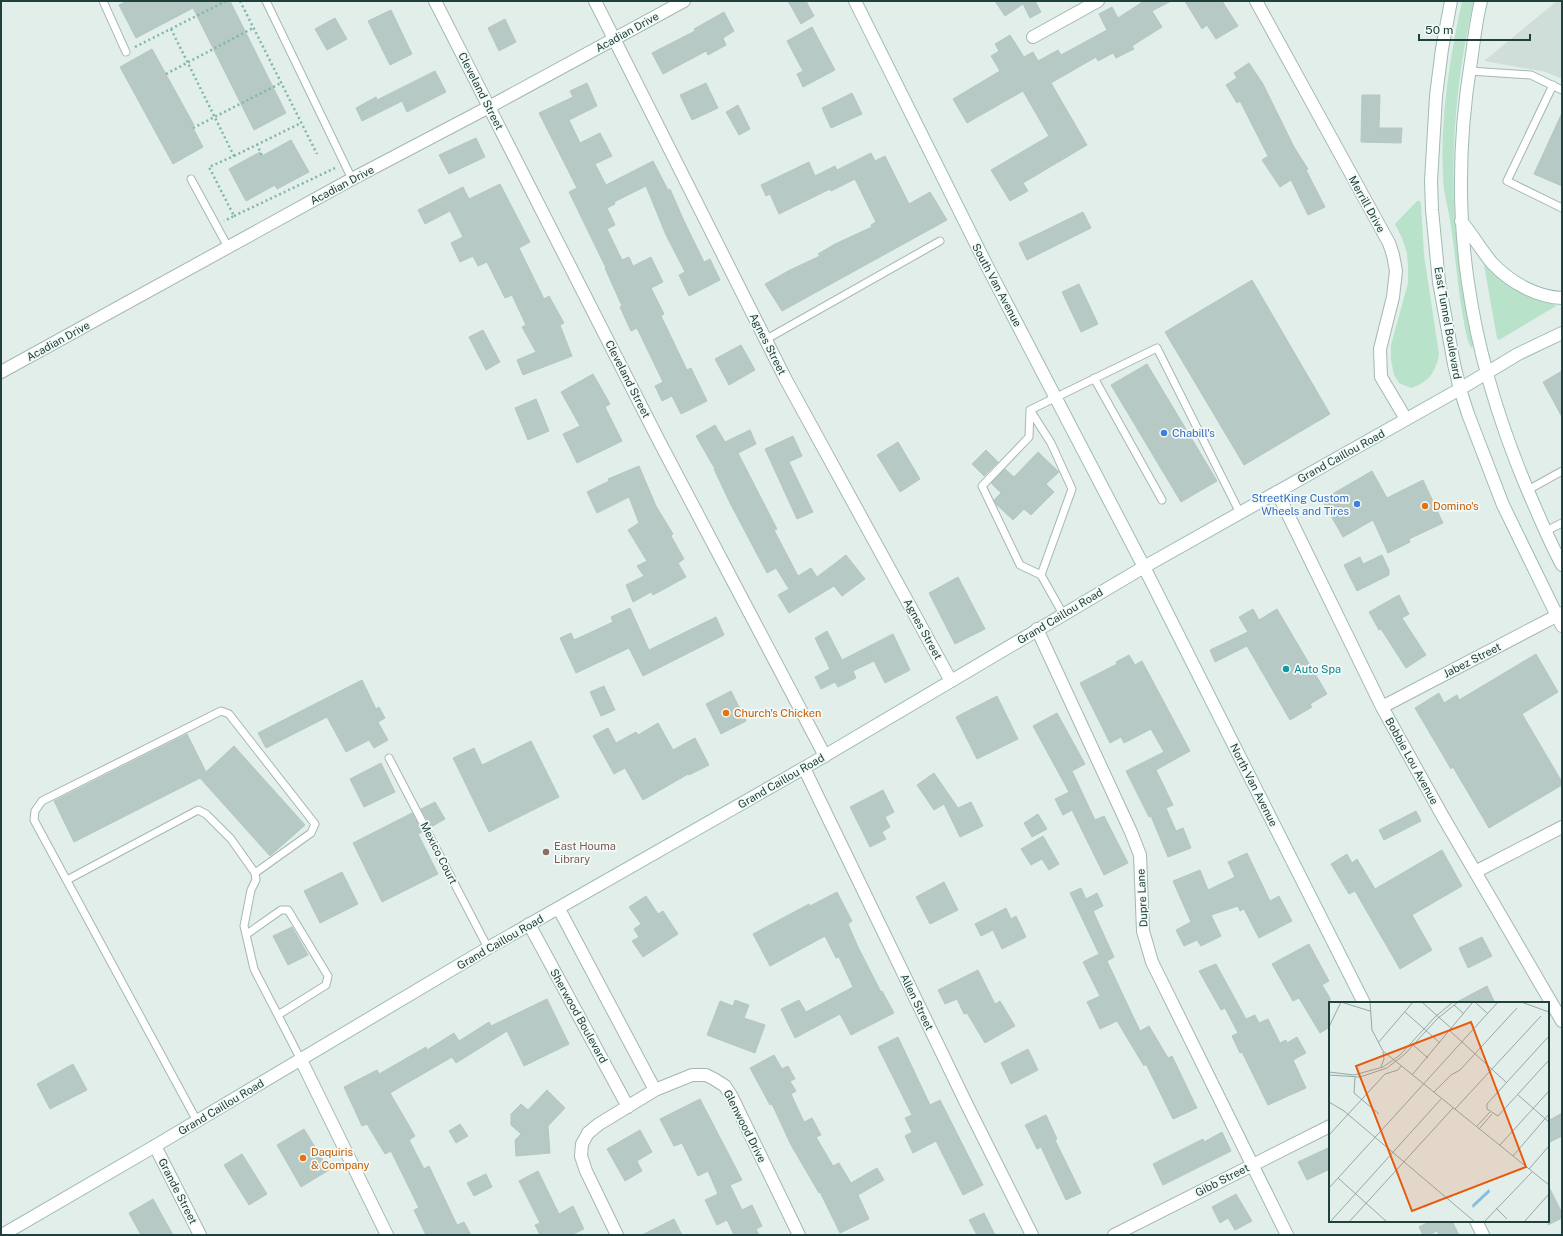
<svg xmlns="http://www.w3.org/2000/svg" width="1563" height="1236" font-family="'Public Sans',sans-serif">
<rect width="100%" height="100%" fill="#e2eeea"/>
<path fill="#d0deda" d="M1557 1H1562V79L1546 72 1484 61Z"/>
<path fill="#b8e2ca" d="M1462 1H1474C1457 70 1450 151 1455 222 1458 263 1466 304 1473 345L1472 348C1466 344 1463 313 1461 305 1457 279 1455 253 1451 226 1449 210 1443 193 1443 176 1440 119 1450 56 1462 1Z
M1417 201H1420L1421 204 1424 255 1439 354C1436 372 1428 383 1411 388L1399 383 1394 375 1391 360V345L1408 283V266L1407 253 1402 238 1395 224Z
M1486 262 1548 302 1554 304 1556 306 1499 340 1497 338 1484 265Z"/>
<path fill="#b7c9c4" stroke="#b3c8c3" d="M127 1H230L286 113 254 130 193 8 136 38 119 5Z
M788 1H806L814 16 801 24Z
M995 1H1035L1041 12 1030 18 1023 4 1005 16Z
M1144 1H1171L1152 11 1162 27 1132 46 1134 49 1116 58 1113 53 1098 61 1096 57 1051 83 1087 145 1023 183 1028 191 1010 201 991 170 1049 136 1023 91 967 123 953 99 1000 71 991 56 999 51 995 44 1010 35 1024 57 1033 52 1038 61 1058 50 1061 55 1107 30 1099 14 1112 7 1118 18Z
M1185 1H1222L1238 26 1216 39 1207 25 1202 29Z
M391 10 412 54 390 65 368 21Z
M724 12 734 31 723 38 726 45 708 55 706 51 663 74 652 53 695 31 694 29Z
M335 18 347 39 327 50 315 29Z
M505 19 516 42 499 51 488 28Z
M812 27 835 70 803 87 797 74 803 71 787 41Z
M152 49 194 125 192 126 203 147 173 164 120 67Z
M1249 63 1263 84 1294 147 1308 169 1306 170 1325 207 1308 215 1291 180 1280 187 1262 160 1268 156 1240 101 1237 103 1226 85 1237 78 1234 73Z
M435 71 446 92 407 112 402 101 362 121 356 108 376 97 377 100Z
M587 83 597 106 569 120 580 143 600 133 612 156 595 164 606 185 653 161 668 190 670 189 684 221 704 262 710 259 720 280 689 296 679 275 685 272 666 235 646 186 614 202 615 204 607 208 615 225 607 229 622 260 629 257 633 266 651 257 663 282 651 288 664 314 661 316 687 370 691 368 707 401 681 414 672 396 662 401 655 386 663 382 637 328 631 331 620 307 622 306 605 268H606L569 192 577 188 539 113 573 97 570 91Z
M706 83 718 108 692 120 680 95Z
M852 93 862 114 831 128 822 108Z
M1362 95H1380L1379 128H1402L1401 143 1361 142Z
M738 105 750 129 739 135 726 112Z
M1562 113V186L1534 174Z
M476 138 485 157 449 174 439 155Z
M291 140 309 172 277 189 275 185 246 201 229 169 260 152 262 156Z
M871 153 875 161 885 156 909 204 930 192 947 220 782 311 765 284 790 270 820 256 818 254 835 244 872 227 871 225 876 222 855 179 831 191 830 189 779 214 770 194 766 196 761 185 809 162 815 176 835 166 837 170Z
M500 184 530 242 519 248 544 299 549 296 564 323 560 325 572 356 523 375 517 360 536 352 522 327 526 325 512 295 505 298 487 262 478 266 473 256 460 262 451 243 463 237 450 211 425 224 418 210 463 187 469 199Z
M1083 212 1091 228 1027 260 1019 243Z
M1252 280 1330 414 1244 465 1165 332Z
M1079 284 1098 324 1081 332 1062 292Z
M483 330 500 362 486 370 469 337Z
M741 345 755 370 729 385 715 359Z
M1147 364 1217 481 1181 502 1111 385Z
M1562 371V417L1543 382Z
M593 374 610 404 605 407 622 441 577 463 563 434 580 426 561 392Z
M536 399 549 431 528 440 515 408Z
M715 425 725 442 750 430 756 444 738 453 777 529 774 530 798 576 811 568 817 577 846 555 865 579 842 596 834 586 789 613 778 595 789 589 776 568 767 573 730 503 714 469H715L696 436Z
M793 436 802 456 789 462 813 512 797 519 765 449Z
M898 442 920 479 900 492 877 455Z
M986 450 998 462 984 476 972 464Z
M1038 452 1059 472 1046 484 1054 492 1031 515 1024 509 1013 520 996 504 994 500 1001 493 991 483 1005 469 1014 477Z
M639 466 656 506 673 534 671 536 684 559 678 563 686 577 653 595 651 592 633 602 626 585 644 576 637 566 647 561 628 530 639 523 629 497 597 513 587 492 609 481 608 479Z
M1372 471 1387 498 1423 480 1443 523 1409 539 1410 542 1388 553 1373 520 1343 537 1322 500Z
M1382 555 1389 570V575L1357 591 1344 565 1360 557 1363 564Z
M958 577 985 629 955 644 929 593Z
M1399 595 1409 614 1402 618 1426 655 1406 668 1381 629 1379 630 1369 612Z
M630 608 649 650 716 617 724 635 643 676 629 648 576 673 560 638 571 633 574 640 613 622 611 617Z
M1253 609 1259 620 1277 609 1327 694 1310 704 1312 707 1290 720 1247 646 1215 662 1210 650 1248 632 1239 617Z
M827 631 842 660 893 634 910 670 885 683 874 661 853 671 856 678 838 687 835 682 821 689 815 677 830 669 815 638Z
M1536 654 1558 692 1522 714 1562 782V785L1489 828 1453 767 1451 769 1415 708 1439 693 1444 703 1457 695 1459 700Z
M1129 655 1135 665 1142 661 1190 751 1156 770 1173 805 1166 808 1176 831 1183 828 1191 848 1168 857 1151 816 1149 817 1126 771 1164 752 1151 729 1124 743 1121 737 1110 743 1080 683 1117 664 1116 662Z
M362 680 376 709 379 707 385 718 378 722 388 740 374 748 369 740 346 752 327 717 266 748 258 733Z
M604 686 615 710 601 716 590 692Z
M731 691 746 721 721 734 706 704Z
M997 696 1018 739 977 759 956 717Z
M1057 713 1085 764 1072 771 1095 820 1104 816 1128 863 1104 875 1072 810 1063 815 1055 799 1069 792 1033 726Z
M658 723 673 750 695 738 709 765 689 775 688 774 643 800 625 768 614 774 593 736 608 728 616 743 636 732 638 735Z
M187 734 206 772 234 746 305 825 270 856 200 778 74 842 54 801Z
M531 741 559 797 489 832 453 758 474 748 482 765Z
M381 763 395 792 364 807 350 779Z
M934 773 958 808 971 802 983 826 960 837 944 804 934 810 917 785Z
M883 790 894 812 885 817 890 827 882 832 886 839 870 847 850 807Z
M435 802 445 819 431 827 421 809Z
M1416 811 1421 821 1384 840 1379 830Z
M412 813 422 832 418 834 438 874 382 902 353 843Z
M1038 814 1047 829 1032 837 1024 823Z
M1043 836 1059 864 1049 870 1042 859 1031 865 1021 849Z
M1442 850 1462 886 1412 915 1432 950 1400 969 1355 891 1349 894 1331 864 1347 854 1352 863 1357 859 1375 889Z
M1247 853 1270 901 1279 896 1292 921 1259 938 1244 909 1240 911 1238 906 1211 915 1221 936 1201 946 1197 940 1184 946 1176 930 1191 922 1173 881 1200 870 1208 890 1235 877 1228 862Z
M342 872 358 904 320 923 304 891Z
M944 882 958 910 930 924 916 897Z
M1081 888 1086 899 1097 893 1103 906 1093 911 1114 957 1107 961 1140 1031 1149 1026 1168 1058 1172 1056 1197 1108 1173 1119 1146 1064 1144 1066 1117 1021 1100 1029 1087 1002 1100 996 1083 962 1099 954 1070 893Z
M837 892 852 921 848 924 858 947 881 992 882 991 894 1013 851 1035 840 1014 795 1038 781 1009 799 1000 806 1012 853 987 839 957 836 958 825 936 770 966 753 934 809 904 810 906Z
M646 896 658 914 663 911 678 934 643 957 632 941 639 937 634 929 641 924 629 907Z
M1006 908 1011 919 1016 916 1026 937 1002 949 993 930 981 936 975 924Z
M292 927 308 955 288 965 273 936Z
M1482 937 1492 956 1468 968 1459 948Z
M1309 944 1329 981 1322 985 1330 998V1027L1320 1033 1299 998 1293 1001 1272 964Z
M1216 964 1246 1019 1255 1015 1259 1023 1268 1019 1280 1043 1286 1040 1287 1043 1297 1037 1306 1053 1293 1060 1306 1088 1268 1105 1242 1052 1240 1053 1232 1036 1238 1033 1225 1008 1221 1010 1199 971Z
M978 970 995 1004 1000 1001 1015 1026 985 1043 967 1013 964 1014 957 999 945 1004 938 990Z
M1487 986 1495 1003H1455Z
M547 999 569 1044 524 1066 507 1031 456 1063 452 1057 390 1093 415 1136 409 1140 424 1169 429 1166 457 1225 464 1222 471 1235H426L414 1210 419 1208 391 1151 385 1154 367 1124 362 1126 344 1087 377 1070 379 1074 426 1047 427 1050 454 1033 459 1041 489 1022 491 1026Z
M735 1000 749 1005 744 1018 765 1025 755 1053 707 1035 720 1001 733 1006Z
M898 1037 930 1105 940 1100 983 1185 963 1195 936 1141 913 1153 905 1136 912 1132 905 1118 912 1115 878 1047Z
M1028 1049 1038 1070 1011 1084 1001 1063Z
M774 1055 782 1069 788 1066 795 1079 790 1081 796 1091 791 1094 804 1122 812 1118 821 1135 816 1137 833 1166 839 1163 851 1183 877 1168 884 1180 858 1195 869 1219 840 1233 820 1192 819 1193 791 1145 772 1104 770 1105 750 1068Z
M73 1064 87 1090 50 1109 37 1084Z
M547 1090 565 1108 548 1126 550 1153 516 1156 515 1140 521 1134 511 1125V1114L521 1104 528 1110Z
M700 1099 742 1180 730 1185 742 1210 752 1205 762 1226 756 1229 759 1235H734L727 1220 717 1225 705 1200 718 1194 708 1171 698 1176 682 1143 674 1146 660 1119Z
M1562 1113V1136L1548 1143V1121Z
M1046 1115 1057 1139 1055 1140 1081 1193 1066 1200 1041 1147 1037 1149 1025 1125Z
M460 1124 468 1136 456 1143 449 1131Z
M304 1129 329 1170 301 1187 277 1145Z
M640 1130 652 1152 637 1161 642 1171 625 1181 607 1149Z
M1222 1132 1231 1151 1163 1185 1153 1164 1203 1139 1204 1142Z
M1330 1147V1169L1307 1180 1298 1162Z
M242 1154 267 1194 249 1205 224 1165Z
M538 1171 559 1214 573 1206 584 1229 571 1235H540L535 1225 540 1223 519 1181Z
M486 1174 492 1187 474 1196 467 1183Z
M1548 1185 1562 1213V1218L1548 1225Z
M1236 1194 1252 1221 1235 1230 1228 1218 1220 1223 1212 1207Z
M153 1199 173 1235H141L129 1213Z
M984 1213 995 1235H977L969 1220Z
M674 1219 682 1235H642Z
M1431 1221H1457L1453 1223 1459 1235H1439L1437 1231 1429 1235H1423L1419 1227Z"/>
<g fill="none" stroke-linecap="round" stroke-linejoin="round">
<g stroke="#a4b7b3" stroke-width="9">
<path id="service" d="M103 1 126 52
M266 1 352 179
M1469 71 1531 75 1562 90
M1553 85 1507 181 1562 208
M191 179 228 247
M765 340 940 241
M1094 378 1162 500
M1030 410 1051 443 1072 489 1041 575
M1528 490 1562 471
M1546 531 1562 523
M1063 614 1041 575 1020 565 982 486 1029 437 1030 410 1157 348 1240 513
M389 758 488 948
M67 880 198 810 206 814 231 839 255 873 256 880 251 890 244 926 254 969 301 1060
M247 934 281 910H288L328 976 326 985 278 1015
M197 1121 34 820 35 811 42 801 221 711 229 714 315 824 311 833 255 873"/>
</g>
<g stroke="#a4b7b3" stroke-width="14">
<path id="minor" d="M435 1 659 441 825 756
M595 1 785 378 951 681
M1256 1 1389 243 1393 255 1396 271 1393 297 1380 349 1381 377 1406 419
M1033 37 1098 1
M1 372 352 179 489 107 684 1
M1277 492 1382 707 1442 815 1562 1021
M1037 629 1131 832 1140 855 1143 931 1152 962 1287 1235
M1382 707 1562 613
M804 768 967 1105 1032 1235
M1475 872 1562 827
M559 909 655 1090
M529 924 628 1107
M301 1060 387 1235
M155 1146 200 1235
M617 1235 586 1171 581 1156 582 1144 588 1133 599 1124 655 1090 692 1075H706L714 1079 725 1086 732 1097 799 1235
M1114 1235 1330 1126"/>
</g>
<g stroke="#9fbbb5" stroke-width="14">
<path id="secondary" d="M855 1 988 268 1144 567 1364 1003
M1451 1 1442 49 1436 96 1431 181 1432 210 1439 282 1454 364 1460 389 1468 414 1503 505 1562 626
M1481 1C1476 20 1474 41 1471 61 1446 214 1468 349 1528 491 1539 516 1549 541 1562 565
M1461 221C1472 234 1481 250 1492 263 1510 282 1536 297 1562 298
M1476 1221 1483 1235
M2 1235 155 1146 488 948 804 768 1144 567 1460 389 1518 354 1562 333"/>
</g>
<path stroke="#7eb5ac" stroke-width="2.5" stroke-dasharray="2 3" stroke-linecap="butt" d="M240 1 317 154
M171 29 234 156 209 167 234 216 224 221
M135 47 226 1
M166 74 253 28
M193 128 281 83
M257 144 262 156
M234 156 301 123
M234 216 335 168"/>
<use href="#service" stroke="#fff" stroke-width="7"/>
<use href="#minor" stroke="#fff" stroke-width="12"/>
<use href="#secondary" stroke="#fff" stroke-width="12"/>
</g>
<g fill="#3f7fe0" stroke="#f3faf7" stroke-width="1.5">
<circle cx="1164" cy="433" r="4"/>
<circle cx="1357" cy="504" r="4"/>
</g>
<g fill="#e8710a" stroke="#f3faf7" stroke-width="1.5">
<circle cx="1425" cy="506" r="4"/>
<circle cx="726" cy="713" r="4"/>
<circle cx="303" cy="1158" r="4"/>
</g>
<circle fill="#0f9aa8" stroke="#f3faf7" stroke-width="1.5" cx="1286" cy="669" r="4"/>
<circle fill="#8d6e63" stroke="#f3faf7" stroke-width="1.5" cx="546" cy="852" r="4"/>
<g text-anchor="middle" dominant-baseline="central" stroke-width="3.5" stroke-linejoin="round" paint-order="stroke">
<g font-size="11" fill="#1f413d" stroke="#f3faf7">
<text transform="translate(627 32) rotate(-29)">Acadian Drive</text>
<text transform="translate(481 91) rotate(63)">Cleveland Street</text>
<text transform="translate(342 185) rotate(-28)">Acadian Drive</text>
<text transform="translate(1367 204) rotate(61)">Merrill Drive</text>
<text transform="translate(997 285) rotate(62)">South Van Avenue</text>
<text transform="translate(1448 323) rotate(80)">East Tunnel Boulevard</text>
<text transform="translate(58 341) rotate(-29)">Acadian Drive</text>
<text transform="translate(768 344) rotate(63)">Agnes Street</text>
<text transform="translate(628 379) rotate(63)">Cleveland Street</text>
<text transform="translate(1341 456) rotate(-29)">Grand Caillou Road</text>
<text transform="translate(1060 616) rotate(-31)">Grand Caillou Road</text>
<text transform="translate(923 629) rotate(61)">Agnes Street</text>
<text transform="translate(1472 660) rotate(-27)">Jabez Street</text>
<text transform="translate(1412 761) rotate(61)">Bobbie Lou Avenue</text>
<text transform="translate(781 781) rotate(-30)">Grand Caillou Road</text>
<text transform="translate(1254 785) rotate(63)">North Van Avenue</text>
<text transform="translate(439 853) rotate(63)">Mexico Court</text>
<text transform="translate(1142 898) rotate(-93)">Dupre Lane</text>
<text transform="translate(500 942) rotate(-30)">Grand Caillou Road</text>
<text transform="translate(917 1002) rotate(64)">Allen Street</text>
<text transform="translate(579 1016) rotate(61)">Sherwood Boulevard</text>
<text transform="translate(221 1107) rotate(-31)">Grand Caillou Road</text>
<text transform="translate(745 1126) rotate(63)">Glenwood Drive</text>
<text transform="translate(1222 1180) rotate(-27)">Gibb Street</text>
<text transform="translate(178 1191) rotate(63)">Grande Street</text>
</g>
<g font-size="11" fill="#366cbe" stroke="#f3faf7" text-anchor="start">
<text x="1172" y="433">Chabill's</text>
<text x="1349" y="498" text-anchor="end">StreetKing Custom<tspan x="1349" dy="13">Wheels and Tires</tspan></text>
</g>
<g font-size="11" fill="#c56008" stroke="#f3faf7" text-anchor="start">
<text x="1433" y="506">Domino's</text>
<text x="734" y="713">Church's Chicken</text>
<text x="311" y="1152">Daquiris<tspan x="311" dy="13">&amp; Company</tspan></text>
</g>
<g font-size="11" fill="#0d838f" stroke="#f3faf7" text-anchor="start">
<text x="1294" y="669">Auto Spa</text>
</g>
<g font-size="11" fill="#785e54" stroke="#f3faf7" text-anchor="start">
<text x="554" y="846">East Houma<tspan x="554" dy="13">Library</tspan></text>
</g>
</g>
<g transform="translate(1329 1002)">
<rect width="220" height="220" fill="#e2eeea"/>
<path d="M160 187 161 190 144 206 143 203Z" fill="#83bfd9"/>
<path fill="none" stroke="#94a9a5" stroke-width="1" d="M12 0 41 9M41 0 43 28 54 49 220 183M93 0 123 27M146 0 159 12M192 0 220 10M125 3 135 12M76 10 111 41M0 25 12 0M121 29 178 81M220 34 158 102V107L169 114 220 58M49 41 84 0M83 42 99 56M52 65 55 57 54 50M0 70 25 73 54 65 71 53 106 15 124 0M0 73 31 75 58 66 76 52 108 17 129 0M83 73 144 0M26 75 25 91 50 112M105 90 122 73 131 68 188 6M189 93 220 120M0 100 15 109 146 220M126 107 212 14M148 124 161 110M150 127 163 112M0 133 56 72 69 68 72 64M171 143 220 89M184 154 220 112M200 167 220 144M9 176 58 220M0 186 169 0M167 206 178 217M1 220 112 97M20 220 124 106M155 220 203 170M195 220 220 192"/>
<path fill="#e8590c" fill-opacity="0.15" stroke="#e8590c" stroke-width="2" d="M142 20 197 165 83 209 27 64Z"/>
<rect width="220" height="220" fill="none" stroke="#1f413d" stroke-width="2"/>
</g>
<rect width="1563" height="1236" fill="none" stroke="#1f413d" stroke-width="4"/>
<path d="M1419 34v6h111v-6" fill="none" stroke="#1f413d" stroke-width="2"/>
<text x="1425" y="34" font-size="12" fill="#1f413d" stroke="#f3faf7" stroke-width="3" paint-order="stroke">50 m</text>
</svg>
